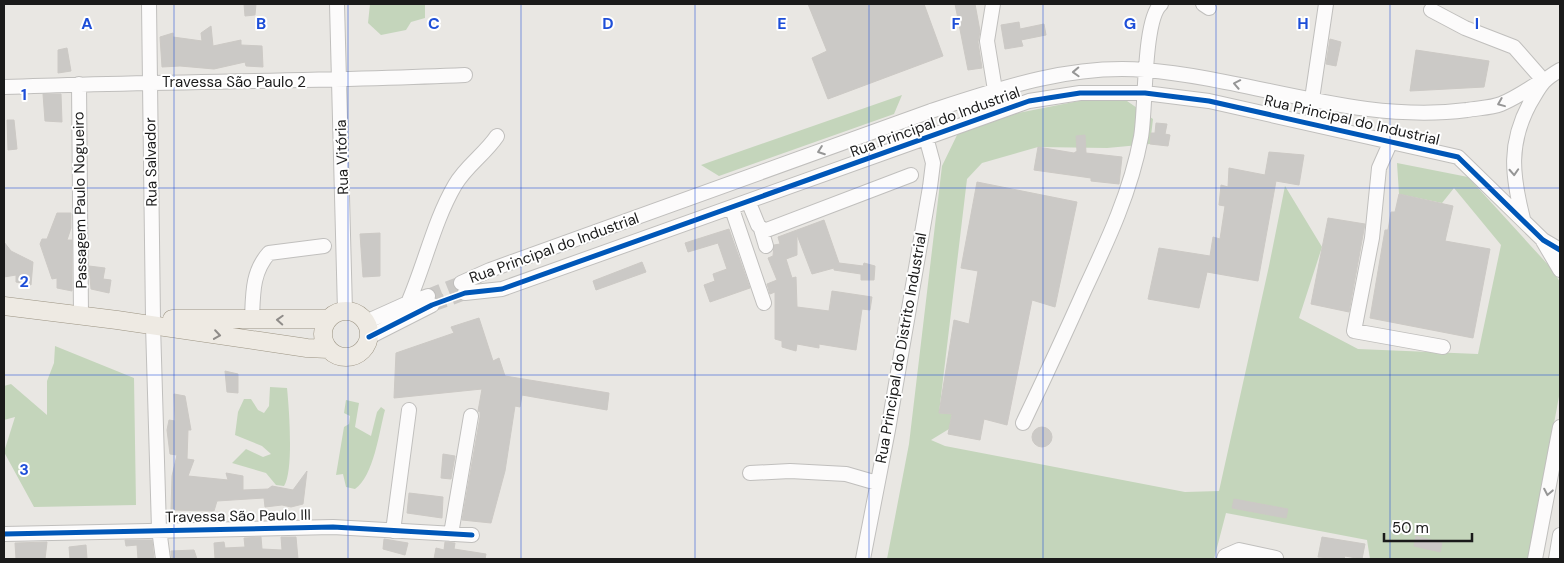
<svg xmlns="http://www.w3.org/2000/svg" width="1564" height="563" font-family="'DM Sans',sans-serif">
<rect width="100%" height="100%" fill="#e9e7e3"/>
<path fill="#c4d5bb" d="M370 4H425V18L411 22 406 30 381 35 368 23Z
M902 95 894 114 719 176 701 165Z
M1094 98 1127 101 1153 119 1150 144 1107 148 1038 147 982 163 967 179 939 413 952 414 949 429 931 440 945 446 1185 492 1219 491 1269 266 1285 186 1322 247 1299 318 1358 349 1478 354 1501 245 1454 188 1442 203 1399 194 1397 163 1468 177 1551 268 1560 282V391L1529 559H1370L1367 540 1226 513 1214 559H887L909 444 942 166 958 133 1018 113Z
M55 346 134 378 136 505 34 507 4 452 15 417 4 420V386L11 384 47 415V381L54 363Z
M270 387 287 388C289 407 294 471 284 486L276 485 266 473 232 463 246 449 263 457 271 454 262 446 235 435 238 412 244 399H251L258 410 264 413 269 406Z
M346 400 359 403 355 427 371 436 377 412 381 407 385 410C379 432 374 476 355 489L346 487 343 474 336 475 344 427 349 424 350 416 344 413Z"/>
<path fill="#cbc9c6" stroke="#ccc9c5" d="M244 4H256L255 15 245 16Z
M808 4H924L943 56 828 99 812 58 827 51Z
M955 4H975L980 31 978 42 982 68 968 70Z
M1019 22 1020 29 1044 24 1046 35 1021 40 1023 46 1005 49 1001 25Z
M211 26 213 46 241 40V45L262 46 263 67 246 66 245 62 214 69 180 66 162 67 160 37 173 33V37L202 41 201 33Z
M1330 39 1341 42 1336 66 1326 64Z
M67 48 71 71 58 73V50Z
M1416 50 1489 61 1484 87 1410 91Z
M43 94H61L62 122 45 121Z
M7 120H14L17 149 8 150Z
M1156 123 1167 124 1165 134 1170 135 1168 146 1150 144 1151 133H1155Z
M1085 135 1086 153 1122 157 1119 184 1091 181V178L1034 170 1038 147 1074 153 1077 151 1076 136Z
M1269 152 1304 155 1299 185 1276 181 1258 281 1207 272 1199 308 1148 299 1159 248 1210 256 1213 237 1220 239 1225 206 1219 205 1221 185 1228 187 1229 168 1265 175Z
M977 182 1077 202 1055 307 1032 300 1007 425 984 419 980 440 948 434 952 414 939 413 954 320 969 324 978 271 961 268Z
M1399 194 1453 206 1445 241 1490 249 1473 338 1370 318 1385 230H1388L1391 212H1395Z
M57 213H71V228L67 240H72V291L57 288V278L52 279 40 244 42 239H47Z
M1328 218 1365 224 1349 312 1311 304Z
M824 220 839 263 863 266 864 263 875 266 874 280H861V274L834 270V268L812 274 797 235V255L786 259 792 278 796 277 797 307 829 311 832 291 872 297 870 310 862 309 856 350 819 344V348L797 344 796 351 782 347V341L775 339V292L770 294 767 284 777 280 768 258 773 256 774 245 780 244 778 237Z
M729 229 750 288 710 302 704 285 715 281 713 274 727 269 718 243 688 252 685 243Z
M380 233V276L363 277 360 234Z
M4 242 11 251 33 262 31 285 16 282V275L4 277Z
M642 262 646 272 596 290 593 281Z
M89 266 105 268 103 279 111 280 109 293 91 289Z
M479 318 493 361 499 358 505 376 609 393 607 410 522 395 520 407 515 406 505 471 491 523 462 520 480 417V412L478 411 482 389 394 398 396 353 454 333 451 327Z
M225 371 238 374V393L227 392Z
M174 394 185 396 191 430H188L187 459 194 460 188 476 228 480 226 473 243 476V490L268 489 272 486 293 490 307 471 303 504 291 507 282 505 265 507 264 498 217 501 214 511 171 510 172 476 177 455 170 454 167 430 169 420 175 421Z
M1032 437a10 10 0 1 1 20 0a10 10 0 1 1-20 0Z
M443 454 455 456 451 479 441 478Z
M409 493 443 497 442 518 407 513Z
M1234 499 1288 509 1286 518 1232 508Z
M1416 536 1442 543 1440 552 1414 546Z
M261 537 262 549 282 550 281 537H296L298 559H215L214 543 224 542 225 548 245 547 244 538Z
M1322 537 1365 544 1362 559 1345 556 1344 559 1318 557Z
M384 539 408 543 405 555 383 549Z
M125 540H152L154 559H138L137 545 126 546Z
M47 542 45 559H16L15 543Z
M445 542 455 543 454 549 486 554 485 559H434L436 548 444 550Z
M86 545 87 559H70L69 547Z
M194 550 197 559H172L171 551Z"/>
<g fill="none" stroke-linecap="round" stroke-linejoin="round">
<path stroke="#cac8c5" stroke-width="14" stroke-dasharray="14 7" stroke-linecap="butt" d="M428 296 461 283
M432 305 465 293"/>
<g stroke="#c0bfbd" stroke-width="16">
<path id="minor" d="M149 4 153 319
M337 4 345 311
M993 4 987 41 995 90
M1203 4 1209 8
M79 84 81 315
M4 87C158 81 311 82 465 75
M1312 99 1326 4
M1391 141 1379 168 1372 238 1354 331 1443 347
M749 203 758 225 764 231 911 175
M732 209 764 303
M1523 219C1512 175 1508 144 1530 103 1541 85 1541 81 1560 70
M761 229 766 246
M1543 241 1560 270
M461 283 490 270 931 111C1001 88 1071 64 1145 70 1253 79 1358 124 1467 110 1478 108 1491 108 1501 104 1516 98 1530 88 1543 80L1514 47 1465 28 1431 10
M465 293 502 289 1029 101 1080 93H1145L1209 101 1458 157 1543 240 1560 250
M408 303C425 264 434 221 455 185 466 166 485 154 497 136
M252 319C253 294 252 272 269 253L324 246
M368 321 408 303 428 296
M153 325 159 529 163 559
M369 337 432 305
M1023 423C1044 379 1065 334 1085 289 1108 240 1131 191 1141 137 1146 110 1143 19 1161 4
M750 473 790 471 846 474 877 483
M393 531 409 410
M4 534 333 527 472 535
M451 534 471 416
M863 559 888 430 930 187 933 163 926 137
M1224 559 1225 556 1239 550 1276 558
M1535 559 1560 427
M1556 559 1560 535"/>
</g>
<g stroke="#9c9483" stroke-width="19">
<path id="major" d="M4 306 117 320 307 348 328 349
M323 334a23 23 0 1 1 46 0a23 23 0 1 1-46 0Z
M172 319H328"/>
</g>
<use href="#minor" stroke="#fcfbfb" stroke-width="14"/>
<use href="#major" stroke="#eeeae3" stroke-width="18"/>
<g stroke="#fff" stroke-width="8">
<path id="cycleway" d="M369 337 432 305 465 293 502 289 1029 101 1080 93H1145L1209 101 1458 157 1543 240 1560 250
M4 534 333 527 472 535"/>
</g>
<use href="#cycleway" stroke="#0057b8" stroke-width="5"/>
</g>
<defs><path id="oneway-chevron" d="M-2-3.5L2.5 0L-2 3.5" fill="none" stroke-width="1.6" stroke-linecap="round" stroke-linejoin="round" transform="scale(1.25)"/></defs>
<g stroke="#969696">
<use href="#oneway-chevron" transform="translate(1076 72) rotate(178)"/>
<use href="#oneway-chevron" transform="translate(1237 84) rotate(-169)"/>
<use href="#oneway-chevron" transform="translate(1501 103) rotate(158)"/>
<use href="#oneway-chevron" transform="translate(821 151) rotate(160)"/>
<use href="#oneway-chevron" transform="translate(1514 172) rotate(87)"/>
<use href="#oneway-chevron" transform="translate(1548 492) rotate(101)"/>
</g>
<g stroke="#8f8c89">
<use href="#oneway-chevron" transform="translate(280 320) rotate(-177)"/>
<use href="#oneway-chevron" transform="translate(217 335) rotate(8)"/>
</g>
<path fill="none" stroke="#1d4ed8" stroke-width="1" stroke-opacity="0.55" d="M174 4V559M348 4V559M521 4V559M695 4V559M869 4V559M1043 4V559M1216 4V559M1390 4V559M4 188H1560M4 375H1560"/>
<g text-anchor="middle" dominant-baseline="central" stroke-width="4" stroke-linejoin="round" paint-order="stroke">
<g font-size="15" fill="#1a1a1a" stroke="#fff">
<text x="234" y="82">Travessa São Paulo 2</text>
<text transform="translate(1352 120) rotate(13)">Rua Principal do Industrial</text>
<text transform="translate(935 122) rotate(-20)">Rua Principal do Industrial</text>
<text transform="translate(342 157) rotate(-92)">Rua Vitória</text>
<text transform="translate(151 162) rotate(-91)">Rua Salvador</text>
<text transform="translate(80 200) rotate(-91)">Passagem Paulo Nogueiro</text>
<text transform="translate(554 248) rotate(-20)">Rua Principal do Industrial</text>
<text transform="translate(901 348) rotate(-80)">Rua Principal do Distrito Industrial</text>
<text transform="translate(238 516) rotate(-1)">Travessa São Paulo III</text>
</g>
</g>
<g font-size="16" text-anchor="middle" font-weight="bold" fill="#1d4ed8" stroke="#fff" stroke-width="4" stroke-linejoin="round" paint-order="stroke">
<text x="87" y="29">A</text>
<text x="261" y="29">B</text>
<text x="434" y="29">C</text>
<text x="608" y="29">D</text>
<text x="782" y="29">E</text>
<text x="956" y="29">F</text>
<text x="1130" y="29">G</text>
<text x="1303" y="29">H</text>
<text x="1477" y="29">I</text>
<text x="24" y="100">1</text>
<text x="24" y="287">2</text>
<text x="24" y="475">3</text>
</g>
<rect width="1564" height="563" fill="none" stroke="#1a1a1a" stroke-width="10"/>
<path d="M1384 533v8h88v-8" fill="none" stroke="#1a1a1a" stroke-width="2.5"/>
<text x="1392" y="533" font-size="15" fill="#1a1a1a" stroke="#ffffff" stroke-width="4" paint-order="stroke">50 m</text>
</svg>
